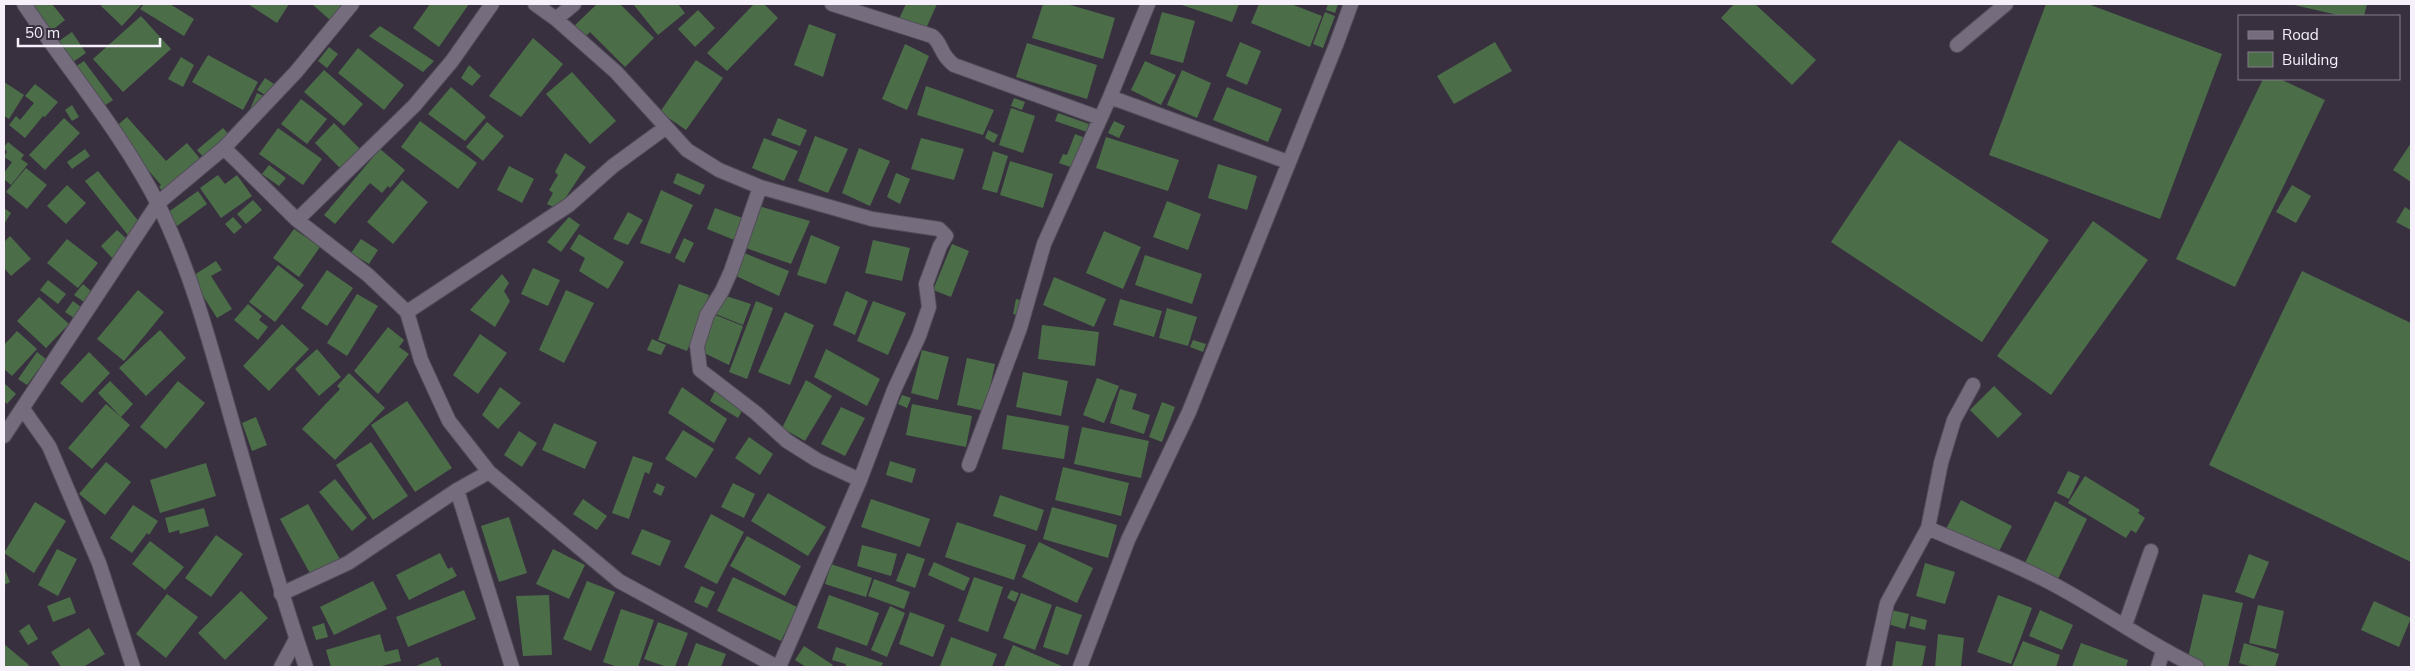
<svg xmlns="http://www.w3.org/2000/svg" width="2415" height="671" font-family="Mulish,sans-serif">
<rect width="100%" height="100%" fill="#38303f"/>
<path fill="#4b6e49" d="M29 4H52L65 20 51 31Z
M102 4H140L141 5 122 26 101 6Z
M144 4H170L194 19 184 36 140 9Z
M248 4H289L277 23Z
M312 4H345L330 20Z
M430 4H469L439 47 413 28Z
M597 4H620L654 38 625 67 590 32 582 40 571 29Z
M633 4H678L685 13 658 35Z
M754 4H764L778 18 727 71 707 53Z
M906 4H937L924 33 898 21Z
M1043 4H1067L1115 18 1103 59 1032 38Z
M1179 4H1239L1232 22Z
M1259 4H1291L1322 16 1310 47 1251 23Z
M1328 4H1338L1335 13 1326 10Z
M1734 4H1755L1816 60 1792 85 1721 18Z
M2046 4H2088L2222 54 2160 219 1989 155Z
M2290 4H2367L2364 16H2342Z
M698 10 715 28 695 47 678 29Z
M1162 12 1195 21 1183 63 1150 54Z
M1325 12 1335 16 1323 48 1313 44Z
M141 16 171 49 123 92 93 59Z
M809 24 836 34 823 77 794 65Z
M380 26 434 61 423 72 369 36Z
M72 32 86 53 70 64 56 43Z
M533 38 563 64 521 117 489 96Z
M1240 42 1261 51 1247 85 1226 76Z
M1495 42 1512 71 1454 104 1437 76Z
M1027 43 1097 65 1087 99 1016 77Z
M905 44 929 56 907 110 882 99Z
M329 47 338 54 327 68 318 61Z
M358 48 404 85 384 110 338 73Z
M208 55 258 82 243 110 192 82Z
M181 57 194 65 183 87 168 79Z
M696 60 723 78 686 130 660 112Z
M84 61 113 100 104 106 75 67Z
M1145 61 1176 75 1161 105 1131 90Z
M469 65 481 76 472 86 461 78Z
M324 70 363 104 344 126 304 92Z
M1182 70 1211 83 1197 118 1167 105Z
M572 72 616 121 590 144 546 94Z
M265 78 277 86 270 98 257 90Z
M2263 79H2280L2325 100 2235 287 2176 259Z
M4 82 24 95 9 119 4 116Z
M35 84 58 102 45 117 43 116 25 138 9 125 16 116 20 120 34 103 25 96Z
M926 86 994 110 983 135 917 115Z
M451 87 486 117 465 141 428 114Z
M1227 87 1282 109 1268 142 1213 120Z
M257 93 266 97 248 114Z
M1014 98 1025 102 1022 110 1011 106Z
M301 99 327 119 307 144 281 124Z
M72 105 79 117 72 121 65 110Z
M1011 108 1035 116 1023 153 999 145Z
M1058 113 1089 124 1087 132 1055 121Z
M127 117 166 161 187 143 206 166 169 199 159 187 161 185 113 129Z
M64 118 80 133 45 170 29 155Z
M778 118 807 130 800 146 771 135Z
M420 121 477 163 458 189 401 147Z
M1114 121 1125 126 1119 138 1108 133Z
M487 122 504 136 483 161 466 147Z
M334 123 360 149 341 169 315 143Z
M223 128 232 138 206 160 197 150Z
M278 128 322 159 303 185 259 154Z
M988 130 998 135 994 143 985 138Z
M1075 134 1085 138 1073 168 1059 163 1063 154 1067 155Z
M815 136 848 149 828 193 798 181Z
M1106 137 1179 160 1168 191 1096 168Z
M764 138 798 151 784 181 752 168Z
M921 138 964 149 954 180 911 169Z
M1899 140 2049 240 1982 342 1831 242Z
M8 142 24 155 21 159 28 164 11 185 4 179V173L12 162 4 157 7 152 4 147Z
M2411 143V182L2393 170Z
M859 148 890 161 870 206 842 193Z
M85 149 90 156 72 169 67 162Z
M380 149 405 170 390 188 388 186 382 193 370 183 335 224 324 215Z
M993 151 1008 156 997 193 982 189Z
M565 153 586 167 558 209 547 204 553 193 549 190 558 175 555 172Z
M1010 161 1053 174 1043 208 1000 195Z
M1218 164 1257 176 1247 210 1208 198Z
M269 165 286 178 279 186 262 174Z
M509 166 534 179 522 203 497 190Z
M26 168 47 185 27 209 6 192Z
M98 171 144 228 131 239 85 181Z
M677 173 705 185 700 195 673 183Z
M896 173 910 179 900 204 887 197Z
M218 175 225 184 237 175 252 196 221 218 200 188Z
M402 180 428 202 393 244 367 222Z
M67 185 86 203 66 224 47 206Z
M2292 185 2311 196 2296 223 2276 212Z
M661 190 693 205 670 254 640 243Z
M198 191 207 204 177 226 167 213Z
M253 200 262 210 246 224 237 214Z
M1167 201 1201 214 1188 250 1153 237Z
M759 206 810 221 791 264 746 248Z
M2405 207 2411 211V230L2396 222Z
M4 208 11 213 4 224Z
M715 208 745 219 737 241 707 229Z
M628 212 643 220 628 245 613 239Z
M233 217 242 227 234 234 225 224Z
M569 217 580 225 561 252 547 242Z
M2093 221 2148 260 2051 395 1997 356Z
M294 229 320 247 299 277 273 258Z
M117 230 130 242 113 259 101 246Z
M1104 231 1141 247 1123 289 1086 273Z
M579 234 624 262 608 289 579 271 585 258 570 249Z
M811 235 840 247 826 284 797 275Z
M10 236 31 259 11 276 4 268V242Z
M684 238 694 243 684 263 675 258Z
M67 239 98 263 78 288 47 263Z
M361 239 378 250 369 264 351 253Z
M873 240 910 248 902 281 865 273Z
M952 244 969 251 951 297 933 290Z
M744 253 789 271 779 296 734 275Z
M1145 255 1202 274 1192 304 1135 285Z
M216 261 222 270 211 276 232 309 217 318 191 277Z
M278 265 304 285 275 322 249 302Z
M533 268 560 280 548 306 521 294Z
M327 270 353 288 327 326 301 308Z
M2302 271 2411 323V562L2209 465Z
M502 274 509 283 504 291 510 301 495 327 470 310Z
M1054 277 1106 299 1094 327 1043 305Z
M48 280 66 294 58 304 40 290Z
M83 284 92 292 84 302 74 295Z
M679 284 709 295 687 351 658 340Z
M138 290 164 312 124 361 97 339Z
M566 290 594 303 564 363 539 350Z
M846 291 868 301 855 335 833 325Z
M357 294 378 306 347 356 327 343Z
M726 296 751 304 743 325 713 313 718 303 722 305Z
M39 297 69 324 46 348 17 321Z
M1016 299 1025 301 1021 316 1013 314Z
M1120 299 1162 311 1154 337 1113 325Z
M73 301 81 307 74 318 65 312Z
M756 301 773 308 747 379 729 372Z
M873 301 906 313 888 355 857 341Z
M248 304 262 316 259 320 268 327 258 340 234 320Z
M1167 308 1197 317 1188 346 1159 338Z
M785 312 814 325 790 385 758 372Z
M713 314 743 326 729 365 698 350Z
M282 324 309 349 269 391 243 366Z
M1042 325 1099 332 1095 366 1038 359Z
M388 327 404 340 399 347 409 354 378 394 354 371Z
M160 330 186 358 146 396 119 368Z
M17 331 37 349 12 376 4 369V345Z
M480 334 507 353 478 394 453 375Z
M652 339 666 345 661 355 647 350Z
M1193 340 1206 344 1203 352 1190 347Z
M317 349 341 377 319 396 295 369Z
M826 349 880 379 867 406 814 377Z
M922 350 949 357 938 400 911 393Z
M37 352 46 359 27 385 18 379Z
M89 352 110 373 82 403 60 383Z
M967 358 995 364 985 411 957 405Z
M1023 372 1068 381 1061 416 1016 407Z
M349 373 385 408 335 460 302 429 340 389 337 386Z
M1097 378 1119 386 1104 423 1083 415Z
M806 380 832 396 805 441 782 428Z
M110 381 133 404 121 417 98 393Z
M178 381 205 403 166 449 140 427Z
M4 383 16 394 7 404 4 401Z
M1994 386 2022 414 1998 438 1970 410Z
M500 387 521 403 498 429 482 415Z
M682 387 727 419 714 443 668 413Z
M1120 389 1137 394 1132 409 1150 415 1144 434 1110 423Z
M715 391 743 409 738 418 710 401Z
M902 395 911 398 907 408 898 404Z
M407 401 452 468 415 492 371 425Z
M1162 402 1175 407 1162 442 1149 437Z
M106 404 130 425 92 469 68 448Z
M912 404 972 416 966 447 906 435Z
M841 407 865 418 845 456 821 444Z
M1007 415 1069 426 1064 459 1002 449Z
M256 417 267 445 252 451 242 423Z
M554 423 597 442 585 469 542 450Z
M1082 427 1149 441 1141 478 1074 464Z
M683 430 714 449 696 478 665 459Z
M519 431 537 443 522 467 504 455Z
M749 437 773 454 760 475 735 458Z
M371 442 408 496 373 520 336 465Z
M633 456 653 463 649 474 645 472 629 519 612 513Z
M890 461 916 469 912 483 886 475Z
M106 462 131 482 105 515 79 494Z
M206 463 216 496 160 513 150 480Z
M1063 467 1129 483 1121 516 1055 500Z
M2068 471 2080 476 2069 499 2057 493Z
M2085 476 2140 510 2138 513 2145 518 2136 533 2131 530 2126 538 2068 503Z
M335 479 367 518 352 531 319 492Z
M657 483 665 487 661 496 653 492Z
M733 483 755 494 744 518 721 507Z
M768 493 826 527 808 556 751 521Z
M1000 495 1044 510 1037 531 993 516Z
M583 499 607 516 597 530 573 514Z
M871 499 930 519 920 547 861 527Z
M1961 500 2012 526 1997 555 1946 529Z
M2055 501 2087 519 2057 581 2024 565Z
M35 502 66 521 34 573 4 553Z
M308 504 341 561 312 577 280 519Z
M133 505 158 521 149 535 147 533 132 553 110 538Z
M1052 507 1117 525 1108 558 1043 539Z
M204 508 209 526 180 534 179 530 169 533 165 518Z
M711 514 744 532 717 584 684 567Z
M509 517 527 573 499 582 481 526Z
M957 522 1026 545 1014 580 945 557Z
M642 529 671 541 660 566 631 554Z
M216 535 243 554 211 597 185 578Z
M747 536 801 566 785 596 730 566Z
M150 541 184 567 165 590 132 564Z
M1039 542 1093 568 1077 603 1022 577Z
M862 545 897 554 891 576 857 566Z
M57 549 77 559 58 596 38 585Z
M553 549 585 565 569 599 536 584Z
M440 553 448 569 452 567 457 576 409 600 396 575Z
M907 553 925 559 915 588 896 581Z
M2249 554 2269 562 2254 599 2235 592Z
M934 562 970 578 964 591 928 575Z
M1925 563 1955 572 1945 604 1916 596Z
M831 564 872 578 866 597 825 584Z
M4 568 10 582 4 585Z
M733 577 797 607 781 641 717 611Z
M974 577 1003 587 988 632 958 621Z
M874 579 910 592 904 609 868 596Z
M373 581 387 609 334 635 320 607Z
M587 581 615 592 591 651 563 639Z
M701 586 715 592 707 608 694 602Z
M464 590 476 619 408 647 396 617Z
M1011 590 1019 593 1015 602 1007 598Z
M241 591 268 618 225 660 198 633Z
M1021 593 1052 605 1035 650 1003 638Z
M167 594 198 617 166 658 136 634Z
M2203 594 2243 603 2228 667H2210L2187 662Z
M549 595 552 655 523 656 516 596Z
M829 595 879 613 867 646 817 628Z
M1998 595 2032 608 2011 664 1977 652Z
M70 597 76 613 53 622 47 606Z
M2374 601 2411 618 2399 647 2361 630Z
M2258 605 2284 611 2276 649 2249 643Z
M890 606 905 613 887 657 871 650Z
M1056 606 1082 615 1068 655 1043 647Z
M621 609 654 620 638 667H618L603 662Z
M1891 610 1909 614 1905 629 1888 624Z
M2040 610 2073 625 2062 650 2029 636Z
M910 612 945 625 933 657 899 644Z
M1911 616 1927 620 1925 630 1909 626Z
M658 622 688 633 675 667H667L644 659Z
M324 623 328 637 316 640 312 627Z
M29 624 38 639 28 645 19 631Z
M89 628 105 654 83 667H61L51 652Z
M380 634 385 652 398 649 401 661 378 667H331L326 650Z
M1938 634 1964 638 1961 667H1935Z
M951 637 997 654 992 667 940 666Z
M1896 641 1926 646 1922 667H1892Z
M2023 641 2060 655 2056 667H2012Z
M696 643 726 654 721 667H687Z
M2081 643 2128 660 2126 667H2072Z
M2244 643 2279 654 2275 667H2253L2239 663Z
M4 644 29 665 27 667H4Z
M1013 645 1064 667H1004Z
M804 646 833 665 831 667H806L795 660Z
M836 647 883 663 881 667H845L846 664 832 660Z
M438 657 442 667H414Z"/>
<g fill="none" stroke-linecap="round" stroke-linejoin="round">
<g stroke="#524c58" stroke-width="16">
<path id="minor" d="M535 4 556 19 616 72 687 150 719 170 760 187 872 219 939 229 946 236 940 246 926 284 929 307 919 336 894 390 860 480 779 667
M832 4 932 36C943 44 939 54 954 65L1100 118
M556 19 574 4
M1957 45 2006 4
M1110 97 1288 162
M224 148 297 220 368 275 407 312 421 360 449 421 489 472 619 581 777 667
M760 187 731 271 722 291 707 315 697 346 700 370 756 413 787 441 817 460 860 480
M297 220 414 106 452 61 492 4
M407 312 569 205 613 166 665 128
M23 409 49 446 99 563 133 667
M4 436 158 203 224 148 296 72 352 4
M969 465 1020 328 1044 244 1110 97 1148 4
M457 490 512 667
M1928 528C1968 546 2011 562 2051 583 2101 609 2146 643 2197 667
M281 594 348 563 457 490 489 472
M2125 625 2151 551
M281 667 296 639
M1080 667 1128 540 1189 412 1336 45 1351 4
M1873 667 1887 603 1928 528 1941 463 1954 420 1973 385
M2158 667 2163 651"/>
</g>
<g stroke="#524c58" stroke-width="16">
<path id="tertiary" d="M24 4C68 70 122 133 158 204 191 271 210 343 230 414 254 499 278 584 306 667"/>
</g>
<use href="#minor" stroke="#756c7d" stroke-width="14"/>
<use href="#tertiary" stroke="#756c7d" stroke-width="14"/>
</g>
<rect width="2415" height="671" fill="none" stroke="#f5f0fa" stroke-width="10"/>
<rect x="2238" y="15" width="162" height="65" fill="#38303f" stroke="#847d8a"/>
<rect x="2248" y="31" width="25" height="8" fill="#756c7d" stroke="#847d8a"/>
<text x="2282" y="40" font-size="15" fill="#f5f0fa">Road</text>
<rect x="2248" y="52" width="25" height="15" fill="#4b6e49" stroke="#847d8a"/>
<text x="2282" y="65" font-size="15" fill="#f5f0fa">Building</text>
<path d="M18 38v8h142v-8" fill="none" stroke="#f5f0fa" stroke-width="2.5"/>
<text x="25" y="38" font-size="15" fill="#f5f0fa" stroke="#38303f" stroke-width="4" paint-order="stroke">50 m</text>
</svg>
